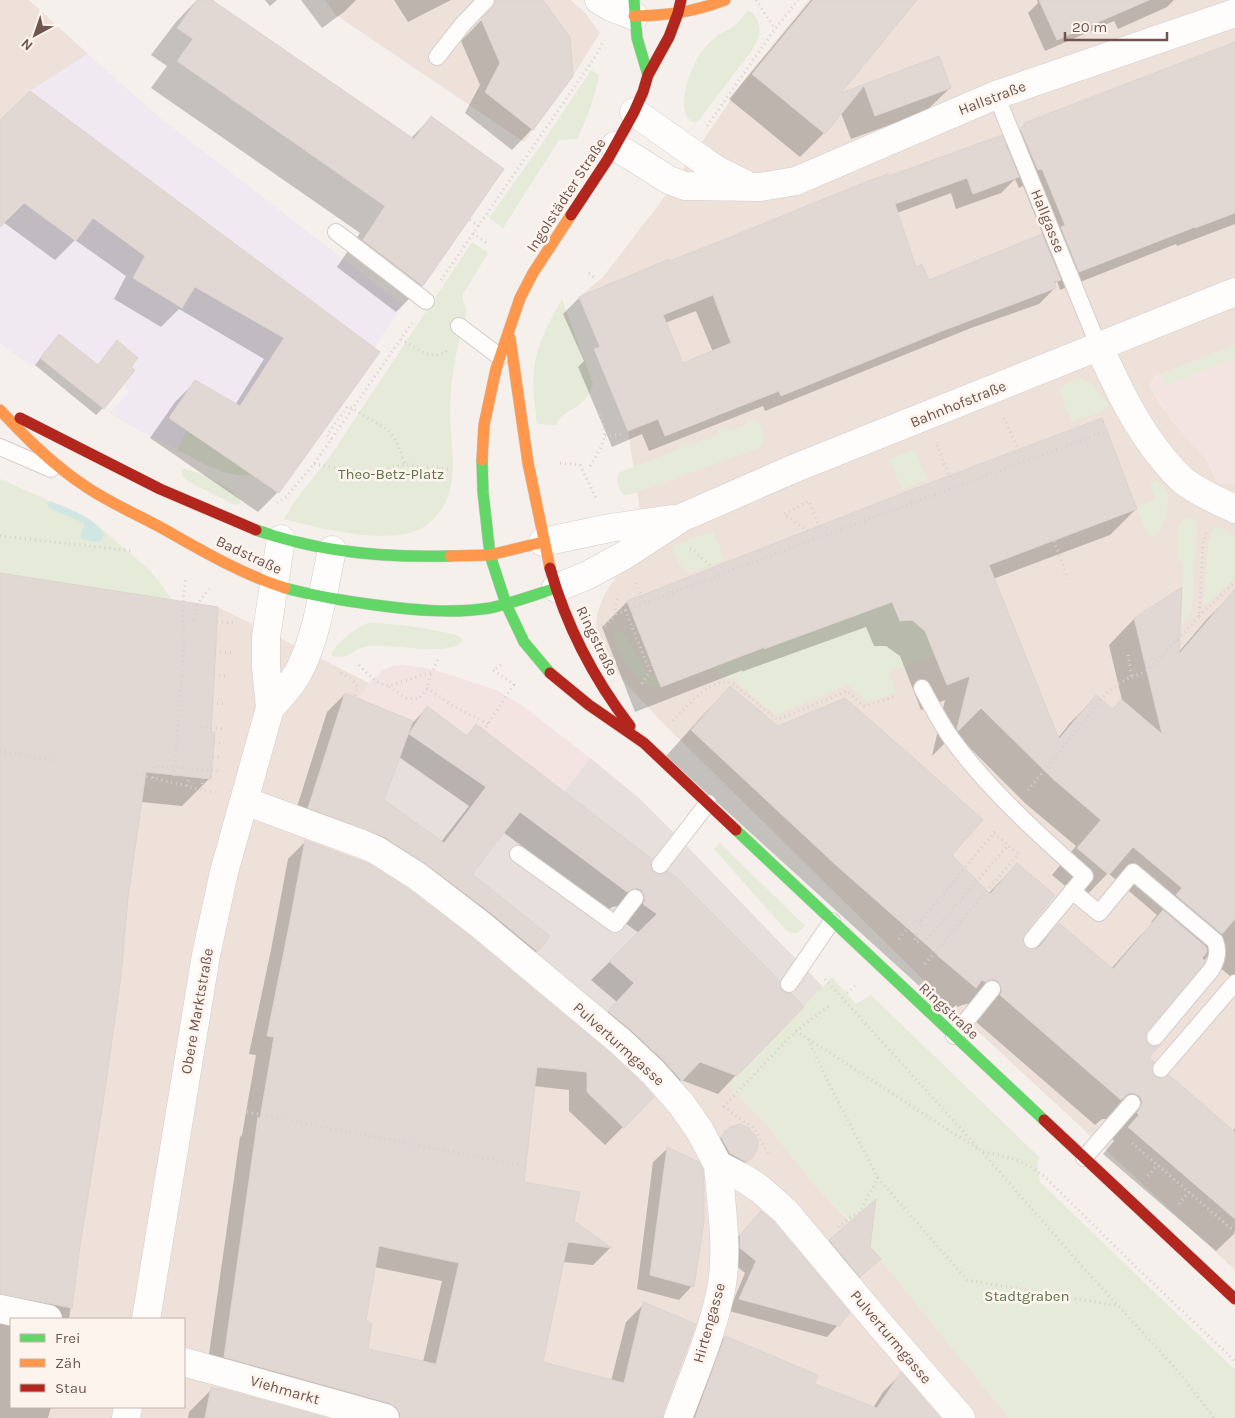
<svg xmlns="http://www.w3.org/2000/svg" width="1235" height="1418" font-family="Karla,sans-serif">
<rect width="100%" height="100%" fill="#f5f0ec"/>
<path fill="#ede1da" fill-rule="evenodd" d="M0 0H29L88 54 30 91 0 120Z
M325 0H571L585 13 600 33 573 76 524 142 336 15Z
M809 0H1235V345L1154 377 1151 383 1150 387 1159 402 1172 421 1204 456 1210 466 1217 482 1235 484V1270L943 999 660 720 627 685 606 658 596 634 597 614 604 595 618 574 647 556 628 431 594 349 600 347 579 297 603 277 663 199 745 79Z
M0 573 218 607 369 683 360 698 416 722 409 734 680 1083 700 1062 737 1076 728 1086 766 1124 813 1183 849 1221 856 1217 872 1224V1232L866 1241 1009 1418H0ZM11 1319H184V1407H11Z"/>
<path fill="#f4e4e1" d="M1235 345V484L1217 482 1210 466 1204 456 1172 421 1150 387 1151 383 1154 377Z
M401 665 426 668 451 675 496 690 523 706 590 758 538 826 486 787 409 733 416 722 360 698 366 686 383 670 392 666Z"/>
<path fill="#e6dfdb" d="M409 733 486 787 538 826 590 758 639 798 677 836 823 987 737 1076 700 1063 680 1083 370 840Z"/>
<path fill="#f0e9f2" d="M88 54 159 117 403 305 374 348 380 352 279 493 188 430 177 450 141 432 110 413 129 391 123 385 135 370 131 367 138 358 117 341 98 365 59 334 33 367 0 344V120L30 91Z"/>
<path fill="#e6ead8" d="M747 11 752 12C757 19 761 25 759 34 757 46 747 57 739 67 726 85 712 102 699 120L695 123C686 120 683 110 684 101 687 76 696 52 717 36 722 32 729 30 734 26 739 22 743 16 747 11Z
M591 70 599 75C595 98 587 118 577 139L559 140 503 228 489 218 541 145Z
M472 242 488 253 463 294C462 301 466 306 466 312 466 321 460 337 458 346 453 368 450 390 450 413 450 439 457 467 449 493 445 507 433 524 418 530 382 545 321 528 284 519L294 502 331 455Z
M562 299 593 384C591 391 587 399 580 404 570 412 562 412 556 425L537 424C535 406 532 387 534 368 537 344 550 320 562 299Z
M1235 345V358L1165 386 1160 375Z
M1083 378 1093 385 1109 406 1105 410 1072 422 1058 390C1066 383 1072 379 1083 378Z
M753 419 759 422C763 431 766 440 759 448L632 494 624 495C618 489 615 479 620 472L679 449V445L687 442 689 445 719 434 718 430 727 426 729 431 747 424 746 420Z
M187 430 253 475C228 479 199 461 177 450Z
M915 449 927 480 902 490 889 459Z
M184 469C197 470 237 490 241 503L237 505 231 503 189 482 182 476V471Z
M0 479 79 514 96 524 146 567 158 580 172 600 0 573Z
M1156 480C1160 483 1165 487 1167 492 1171 500 1165 524 1159 531 1157 535 1153 536 1149 537L1136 507 1155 499 1150 483Z
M1189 516C1196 519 1196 523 1197 530L1192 609C1187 618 1183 627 1174 632L1181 614 1183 562 1179 561C1177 547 1173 522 1189 516Z
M1215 526 1235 534V578L1203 607 1208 543Z
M713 531 725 560 692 572C682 572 673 556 673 547L677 544Z
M892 602 900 621C924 619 927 635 935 655L889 672 896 692 867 702 848 685 775 715 736 682 711 668Z
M368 623C397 623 427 628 456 635L460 637 463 641C447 658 392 643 368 646 357 648 352 654 343 657L332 656V652C341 639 353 630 368 623Z
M618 630 625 635 647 673 651 676H656L661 687C640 691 619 655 613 638L615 633Z
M720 843 805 926 797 933 789 932 784 928 714 849Z
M832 977 856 1004 871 995 1040 1158 1037 1162 1040 1182 1235 1370V1418H1009L865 1241 872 1232V1224L856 1217 850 1221 813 1183 766 1124 728 1086Z"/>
<path fill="#cfe6e3" d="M50 501C68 509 94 516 104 535L102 539 98 542 81 539 84 523 47 507Z"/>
<path fill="#0003" fill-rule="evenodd" d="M197 0H209L411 138 431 118 502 169 422 286 396 312 337 267 360 233 151 88 167 66 151 55 176 22Z
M265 0H277L270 6Z
M301 0H356L344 12 322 28Z
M394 0H451L408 22Z
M505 0H541L532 129 512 150 465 113 480 85 461 41 496 5Z
M811 0H916L837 95 939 57 950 88 925 112 851 139 841 113 824 133 800 157 729 99Z
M1037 0H1174L1167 7 1118 29 1114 21 1045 51 1028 13 1038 3Z
M1235 44V224L1177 246 1176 244 1060 290 1057 281 1054 285 1055 288 1039 304 971 328 765 411 763 406 649 451 642 434 612 447 578 367 584 361 563 314 579 298 888 177 1005 146 1025 124ZM1015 179 1019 188 1023 186 1043 235 928 282 915 268 897 213 951 193 956 209 1001 193ZM696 311 713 352 682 364 665 323Z
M0 121 378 353 278 492 258 512 150 438 175 402 195 382 235 405 264 359 179 309 161 327 114 299 126 276 75 240 55 260 3 222 0 226Z
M53 342 97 366 117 342 103 408 96 415 35 365Z
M1136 509 1110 535 993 579 1058 738 1070 723 1096 697 1112 710 1122 700 1109 645 1134 619 1178 653 1207 619 1233 593 1235 595V980L1207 957 1146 1030 1144 1036 1150 1072 1153 1077 1233 1131 1235 1128V1233L1216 1251 1103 1154 1114 1141 1112 1139 1117 1131 1108 1119H1102L1095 1125 975 1021 972 1006 967 1004 962 1005 958 1007 956 1005 949 1013 666 756 705 713 730 688 777 727 950 855 988 894 1017 864 1023 933 1021 939 1025 949 1031 951 1034 950 1059 924 1111 969 1138 938 1153 923 1151 922 1157 915 1108 873 1082 900 1052 875 1076 846 1026 804 955 733 932 756 945 700 921 710 900 656 886 646H874L866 627 741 672 743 670 635 712 602 627 627 602Z
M0 574 209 733 210 778 182 806 141 802 69 1319H11V1407H51L48 1418H0Z
M345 694 413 722 428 707 466 736 476 726 649 863V869L736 1075 718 1094 681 1080 663 1098 590 1030 617 1002 591 980 639 933 625 923 622 908 618 906 612 907 608 910 503 832 470 874 548 937 537 951 519 970 474 932 366 855 291 826 327 712ZM399 757 469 806 441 842 383 801Z
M306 841 653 1097 605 1145 569 1111V1090L533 1086 523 1183 572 1222 610 1248 593 1265 563 1262 541 1363 611 1381 626 1322 644 1304 662 1413V1418H361L206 1375 240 1137 242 1135 256 1055 249 1054 271 950 288 859ZM374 1267 442 1281 423 1362 367 1350 364 1322Z
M726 1132 752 1156 744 1164 723 1160 719 1139Z
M667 1149 692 1286 679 1300 637 1289 653 1162Z
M761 1212 838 1325 827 1337 729 1311 745 1273 729 1260 728 1248Z
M830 1241 869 1247 880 1259 846 1290 817 1254Z
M725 1337 813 1385 873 1408 883 1392 901 1374 939 1418H684L707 1355Z
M212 1389 322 1418H188L189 1412Z"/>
<path fill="#e1d8d4" stroke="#ddd3cf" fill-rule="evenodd" d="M197 0H212L414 139 431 116 504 169 423 286 363 240 385 206 177 61 193 39 177 28Z
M496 0H543L570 37 573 76 533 130 485 92 500 63 481 19 493 7Z
M813 0H917L841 93 939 56 951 88 875 116 864 86 825 134 752 74Z
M1039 0H1149L1057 40Z
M1235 42V213L1195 228V227L1079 272 1061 227 1065 225 1042 169 1038 170 1020 128 1025 126 1024 123Z
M30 91 380 352 279 493 169 418 195 380 240 406 284 338 195 287 182 308 133 278 145 256 93 218 76 241 24 203 0 227V120Z
M1002 135 1019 177 973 194 967 178 895 204 916 267 922 264 929 280 1042 234 1061 280 1054 282 1056 288 942 331 781 396 779 391 665 436 658 419 628 431 594 349 600 347 579 297 669 259V261L718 242 868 181 888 174 889 176ZM713 295 731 343 683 363 663 315Z
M59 334 98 365 117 340 138 358 131 367 135 370 104 409 40 358Z
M1102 418 1137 509 989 565 1059 739 1096 695 1113 709 1121 699 1162 734 1134 618 1182 587 1179 654 1235 589V919L1222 934 1176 895 1182 888 1133 847 1109 875 1077 848 1101 820 1052 778 981 708 958 731 957 729 970 676 947 685 925 631 912 620 900 621 892 602 764 649 765 647 661 687 627 601 898 495Z
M0 573 218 607 211 732H215L211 779 146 772 128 897 121 976 104 1096 80 1246 72 1308 0 1294Z
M730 686 778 726 845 698 924 767 983 820 952 855 990 894 1017 863 1055 895 1024 934 1022 939 1023 943 1026 948 1031 950 1035 949 1039 947 1059 923 1113 969 1163 910 1206 947 1207 952 1202 958 1205 961 1204 964 1147 1031 1145 1035 1146 1040 1148 1044 1153 1047 1158 1046 1161 1044 1149 1058 1154 1062 1151 1068V1072L1154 1076 1160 1079 1165 1078 1169 1075 1235 1132V1219L1128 1127 1139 1115 1137 1113 1142 1104V1100L1139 1096 1134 1093H1129L1121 1100 1000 995 1002 991 1001 986 998 981 993 979 989 980 985 982 982 980 976 988 938 956V955L837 866 691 730Z
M345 693 413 721 384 800 444 843 486 787 409 734 427 706 467 736 476 724 652 859 650 863 651 868 654 873 659 875 663 874 668 871 676 877 780 981V988L783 992 788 994 791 993 804 1007 737 1076 700 1062 682 1081 664 1061 632 1031 608 1011 634 983 609 961 657 914 643 904 645 900 644 895 641 890 637 888 632 889 627 892 520 812 472 874 550 936 538 952 492 914 426 864 384 837 308 808Z
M305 840 369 864 408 889 472 938 611 1054 642 1083 654 1097 624 1128 587 1092V1072L537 1067 524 1182 580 1192 574 1221 612 1248 568 1242 543 1362 624 1383 643 1302 696 1324 663 1413V1418H400V1414L396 1407 389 1403 224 1357 258 1117 260 1118 274 1037 267 1036 288 931ZM379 1246 459 1263 436 1364 368 1349 372 1323 366 1321Z
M740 1124 749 1128 757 1138 758 1145 756 1152 753 1157 746 1162 730 1153 721 1137 725 1131 730 1127Z
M667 1147 699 1162 703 1170 704 1187V1221L694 1287 650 1275Z
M876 1199 870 1247 881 1259 860 1277 829 1240Z
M761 1211 774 1222 850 1313 839 1326 739 1299 756 1261 740 1248V1235Z
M725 1336 818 1375 815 1384 877 1408 901 1372 940 1418H695Z
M211 1387 219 1389V1388L327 1418H205Z"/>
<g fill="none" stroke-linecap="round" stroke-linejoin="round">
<g stroke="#d4cdca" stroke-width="18">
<path id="lane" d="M437 57 463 24 486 0
M996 95 1099 347
M336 232 426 301
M459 326 500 357
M0 447 51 469
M922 688C931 705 940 722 951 738 988 789 1038 834 1085 876L1032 940
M518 854 615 924 635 898
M660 865 708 803
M1072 891 1099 913 1133 872 1215 941C1219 951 1217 959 1212 969L1155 1037
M789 984 832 921
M954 1036 992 989
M1161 1069 1235 983
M1084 1158 1132 1103"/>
</g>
<g stroke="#d4cdca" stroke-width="29">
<path id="street" d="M599 0 611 7 634 16
M634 112 715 169 745 184
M615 146 669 180 685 186 760 187 796 181 996 95 1235 13
M1099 347C1117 386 1136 427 1164 460 1170 467 1177 476 1185 482 1200 493 1218 501 1235 509
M543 542 610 528 672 519
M556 588 586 576 623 556 681 518 793 469 1235 292
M270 708C281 696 293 683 300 669 317 636 324 586 332 550
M245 801 362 844 376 850 417 876 482 926 621 1042 653 1072 682 1105 700 1131 718 1165 745 1179 760 1189 785 1211 882 1327 961 1418
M0 1309 48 1319
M146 1319 206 955 224 872 270 708 266 667V637L281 539
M184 1362 385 1418
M126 1418 128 1407
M678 1418C694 1374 714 1330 722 1284 728 1245 721 1204 718 1165"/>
</g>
<g stroke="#d4ccc8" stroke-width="12">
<path id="fast" d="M634 0 637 38 648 75
M482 460 483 492 490 555 506 604 524 642 550 673
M256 530C318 552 384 558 450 556
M285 588C315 596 345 601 375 605 413 610 452 614 490 608 513 603 534 595 556 588
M736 830 1044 1120"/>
</g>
<g stroke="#d4ccc8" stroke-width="12">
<path id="slow" d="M634 16C666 16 695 12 725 0
M510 338 528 463 550 568
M0 410C26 438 53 465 85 486 111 504 141 516 169 532 206 553 244 575 285 588
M482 460 484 425 496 369 520 298 533 273 571 215
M450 556 490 555 543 542"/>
</g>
<g stroke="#d4ccc8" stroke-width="12">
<path id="jam" d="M571 215 608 159 634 112 643 92 648 75 669 37 678 13 681 0
M20 418 160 489 256 530
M550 568C566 625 594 679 630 726
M550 673 589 705 644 743 736 830
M1044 1120 1235 1299"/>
</g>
<path stroke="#d8d0cf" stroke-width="3" stroke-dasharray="1 4" stroke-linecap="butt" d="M756 0 775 29
M707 126 775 29 798 0
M470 220 479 226
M473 233 488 244
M589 273 594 277
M441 280 595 57 604 40
M401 339C416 348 433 364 449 349
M1004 418 1018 449
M605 436 622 434
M332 439 327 435 348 406 388 430C397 439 400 451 405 464
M937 445 949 476
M560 463 580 465 597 500
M314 464 364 472H374L405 464 422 467 452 469
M590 466C603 444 610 438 599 412
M277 503 286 497 314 464 412 323
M808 531 784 514 809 501 819 526
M0 536 134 551
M1054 541 1068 579
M690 549H692L713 568
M636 583 645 603
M625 610 650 671 640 686
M616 614 823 536 1107 431
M1199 616 1235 582
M194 620 197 604 209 589
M217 622 237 623
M605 626C619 616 613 608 619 595
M215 652 233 653
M1128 655 1132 677
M359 665C368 674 376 684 389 686L432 672 438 660
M501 665 493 670 515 685
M341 673 352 679 357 686 355 696
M214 675 229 676
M389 687 406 698 418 699 426 691 432 672
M427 688 453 706 488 724
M212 703 225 704
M673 721C685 709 708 680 726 682 729 682 731 683 734 684L777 720 847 691 864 706 897 696
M201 727 223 729
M486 727 514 684
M214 743H221
M0 751 59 761
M213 757H219
M137 774 215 793
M174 776 184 650 183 602 186 577
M153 778 154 766 218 771
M187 786 189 777
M202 789 203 778
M1028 790 1106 694 1119 683 1132 677 1143 673 1153 665 1199 617 1203 542 1207 529
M994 833 1018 854
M921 921 996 830
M899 939 914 921 919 920 922 923C921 931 915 931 915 941L920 942 927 939 1008 845
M925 964 1020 852
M825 979 982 1152 1087 1272 1178 1371 1214 1418
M847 993 855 986
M796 1031 978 1149
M808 1039 834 1094 878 1178
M724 1106 737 1117 753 1127 758 1134 763 1145 770 1156
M723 1107 796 1031 830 1005
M247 1112 525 1166
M1132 1143 1235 1232
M983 1152C1010 1157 1023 1160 1045 1177L1141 1272 1235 1361
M1148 1176 1157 1165
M1179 1204 1189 1192
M838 1227 854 1215 859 1213 878 1178 967 1280 1118 1306"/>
<use href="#lane" stroke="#fefdfc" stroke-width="16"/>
<use href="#street" stroke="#fefdfc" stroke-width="28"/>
<use href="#fast" stroke="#63d668" stroke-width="11"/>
<use href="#slow" stroke="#ff974d" stroke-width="11"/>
<use href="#jam" stroke="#b3261e" stroke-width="11"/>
</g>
<g text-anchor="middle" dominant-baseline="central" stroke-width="5" stroke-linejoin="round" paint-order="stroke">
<g font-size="15" fill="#70554f" stroke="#fdf4ee">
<text transform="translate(992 98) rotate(-21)">Hallstraße</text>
<text transform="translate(566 195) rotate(-57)">Ingolstädter Straße</text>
<text transform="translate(1048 221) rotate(68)">Hallgasse</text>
<text transform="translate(958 404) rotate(-22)">Bahnhofstraße</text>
<text transform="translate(249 555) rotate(25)">Badstraße</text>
<text transform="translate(597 641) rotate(64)">Ringstraße</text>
<text transform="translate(197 1011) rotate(-80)">Obere Marktstraße</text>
<text transform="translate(949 1011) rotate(43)">Ringstraße</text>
<text transform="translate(619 1044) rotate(42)">Pulverturmgasse</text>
<text transform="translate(709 1323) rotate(-74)">Hirtengasse</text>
<text transform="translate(891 1337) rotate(50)">Pulverturmgasse</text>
<text transform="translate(285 1390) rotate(16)">Viehmarkt</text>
</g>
<g font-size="15" fill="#5e7449" stroke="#fdf4ee">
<text x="391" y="474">Theo-Betz-Platz</text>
<text x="1027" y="1296">Stadtgraben</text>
</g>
</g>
<rect x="10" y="1318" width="175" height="90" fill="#fdf4ee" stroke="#c5b4ae"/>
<rect x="20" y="1334" width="25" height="8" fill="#63d668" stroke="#c5b4ae"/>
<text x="55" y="1343" font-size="15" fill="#70554f">Frei</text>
<rect x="20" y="1359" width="25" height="8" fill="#ff974d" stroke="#c5b4ae"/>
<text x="55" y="1368" font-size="15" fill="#70554f">Zäh</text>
<rect x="20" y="1384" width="25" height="8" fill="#b3261e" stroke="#c5b4ae"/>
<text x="55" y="1393" font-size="15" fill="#70554f">Stau</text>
<g transform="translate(35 35) rotate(220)" stroke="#fdf4ee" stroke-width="4" paint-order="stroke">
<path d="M0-4L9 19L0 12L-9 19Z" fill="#70554f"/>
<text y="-8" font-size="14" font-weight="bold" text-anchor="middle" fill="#70554f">N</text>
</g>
<path d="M1065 32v8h102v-8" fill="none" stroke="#70554f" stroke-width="2.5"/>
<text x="1072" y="32" font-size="15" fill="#70554f" stroke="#fdf4ee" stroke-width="4" paint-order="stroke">20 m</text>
</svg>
